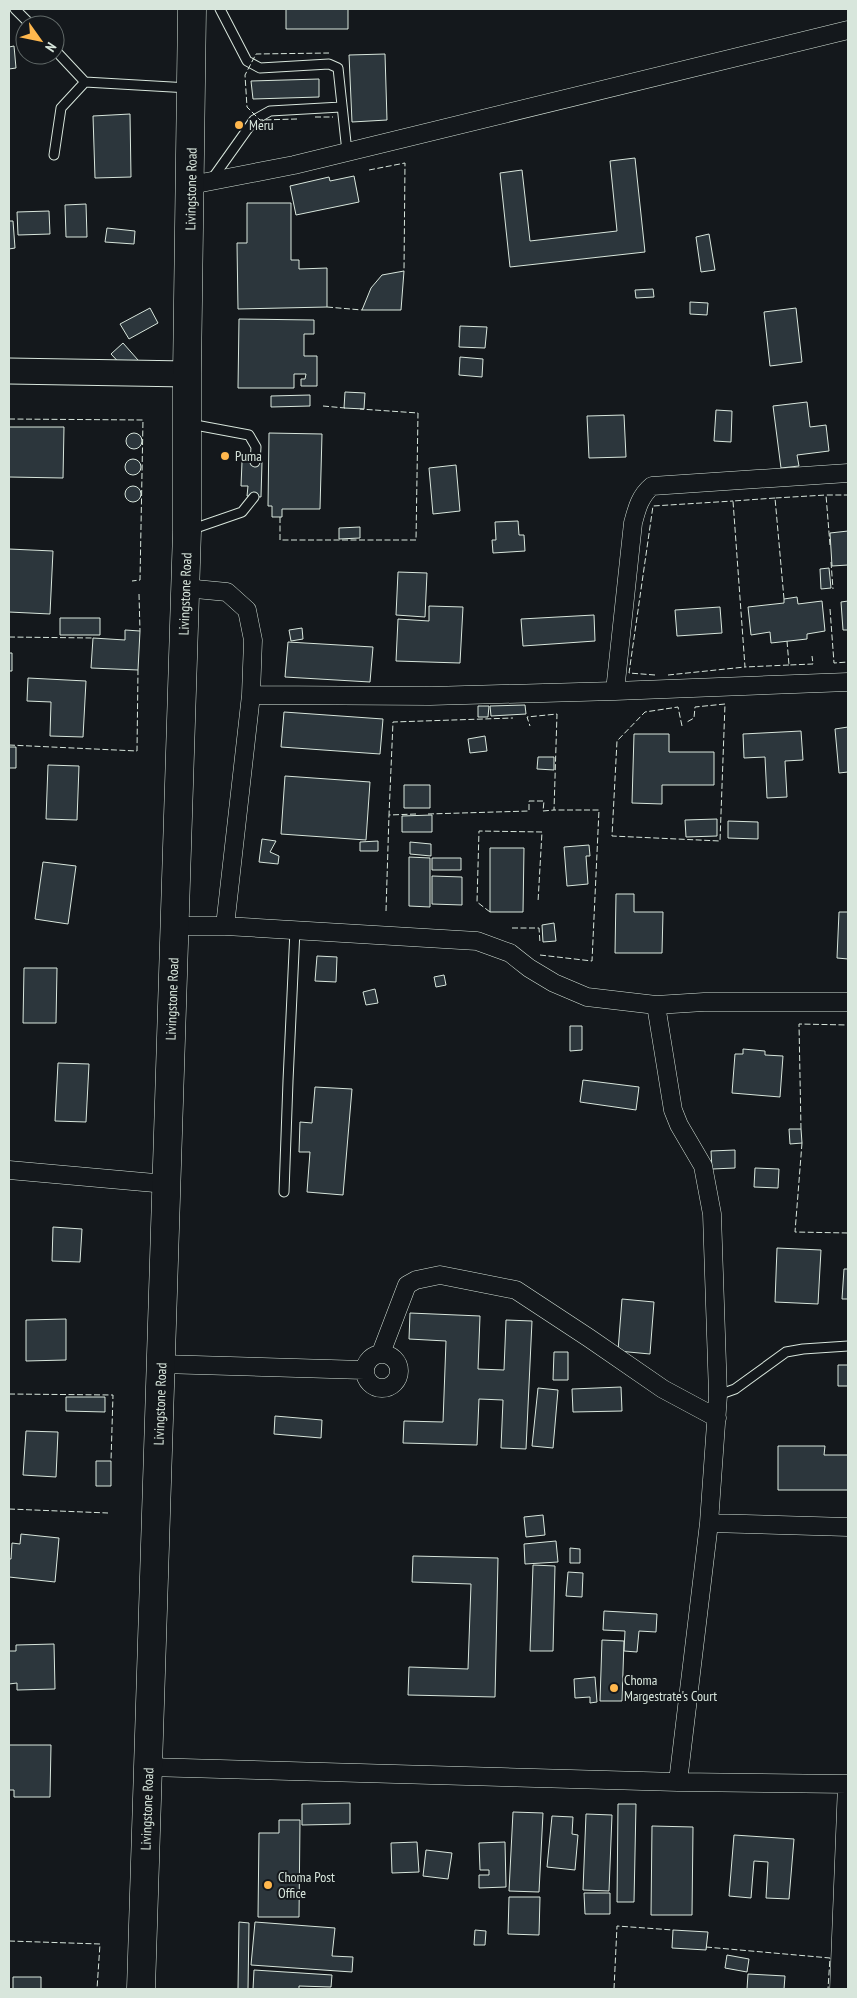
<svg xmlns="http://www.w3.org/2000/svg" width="857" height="1998" font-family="'PT Sans Narrow',sans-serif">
<rect width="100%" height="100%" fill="#14181c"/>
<path fill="#2c363c" stroke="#d8e6dc" d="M286 9H348V29H286Z
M14 46 16 68 9 69V47Z
M385 54 387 120 352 122 349 55Z
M319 79V97L253 99 251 81Z
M130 114 131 177 95 178 93 116Z
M635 158 645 252 510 267 500 173 522 170 530 241 617 231 610 161Z
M354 176 359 202 296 215 290 186 329 177 330 181Z
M247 203H291V260H299V269L327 268V307L238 309 237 243H247Z
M86 204 87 237H66L65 205Z
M49 211 50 234 18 235 17 212Z
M9 221H13L15 248 9 249Z
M107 228 135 231 134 244 105 242Z
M709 234 715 270 701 272 696 237Z
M404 271 401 310H362L371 288 382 275Z
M653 289 654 297 636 298 635 290Z
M690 302 708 303 707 315 690 314Z
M150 308 158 323 129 339 120 324Z
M796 308 802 362 770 366 764 312Z
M239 319 314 320V334H304V356H317V386H301V379H305L306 374H294V388H238Z
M460 326 487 327 485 348 459 347Z
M123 343 138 360 126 370 111 354Z
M460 357 483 359 482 377 459 375Z
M345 392 365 393 364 409 344 408Z
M310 395V406L271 407V396Z
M807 402 810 427 826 425 829 451 797 455 799 466 781 468 773 406Z
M716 410 732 411 731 442 714 441Z
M624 415 626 457 589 458 587 416Z
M9 427H64L63 478 9 477Z
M126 441a8 8 0 1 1 16 0a8 8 0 1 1-16 0Z
M269 433 322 434 320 509H282V517H272V506H268Z
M125 467a8 8 0 1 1 16 0a8 8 0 1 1-16 0Z
M242 462H262L261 497 247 496 248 486H241Z
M456 465 460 511 433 514 429 468Z
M125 494a8 8 0 1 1 16 0a8 8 0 1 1-16 0Z
M518 521 519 535H524L525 551 493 553 492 540H496L495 522Z
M360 527V538L339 539V528Z
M848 531V565L832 566 830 533Z
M9 549 53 551 50 614 9 612Z
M829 568 831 588 821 589 820 569Z
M398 572 427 573 425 617 396 615Z
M797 597 798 604 822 601 825 631 807 634V639L771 643 770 632 751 635 748 607 784 603V599Z
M848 601V630H843L841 602Z
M429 606 463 607 460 663 396 661 398 619 429 621Z
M720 607 722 633 677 636 675 610Z
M594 615 595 641 523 646 521 619Z
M60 618H100V635H60Z
M302 628 303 639 291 641 289 630Z
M125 630 140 631 138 670 91 668 93 638 125 640Z
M288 642 373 647 370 682 285 677Z
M9 653H12V671H9Z
M28 678 86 681 83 737 50 736 51 702 27 701Z
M525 705 526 714 491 716 490 706Z
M478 706H489L488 717H478Z
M284 712 383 719 380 754 281 747Z
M848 727V772L839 773 835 729Z
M801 731 803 760 785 761 787 797 767 798 765 757 744 758 743 734Z
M634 734H669V752H714V785H662V804L632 803Z
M485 736 487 751 470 753 468 739Z
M9 747H16V768H9Z
M538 757H554V770L537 769Z
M48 765 79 766 77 820 46 819Z
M285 776 370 782 366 840 281 834Z
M404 785H430V808H404Z
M432 815V832H402V816Z
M717 819V836L686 837 685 820Z
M728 821 758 822V839L728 838Z
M262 839 276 841 270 852 279 856 278 864 259 862Z
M378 841V851H360V842Z
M410 842 431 844V856L410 854Z
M589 845 590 856H586L588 884 567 886 564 847Z
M490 848H524L523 912H490Z
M409 857 430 858V907L409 906Z
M432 858H461V870H432Z
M43 862 76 866 68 924 35 919Z
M432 876 462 877V905L432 904Z
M616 894H634V912H663L662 953H615Z
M839 912H848V959L837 958Z
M554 923 556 941 543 942 542 925Z
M317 956 337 957 336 982 315 981Z
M24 968H57L56 1023H23Z
M444 975 446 985 436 987 434 977Z
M375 989 378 1003 366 1005 363 992Z
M570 1026H582V1050L570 1051Z
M743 1049 765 1051V1055L783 1056 780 1097 732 1093 735 1054H743Z
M58 1063 89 1064 86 1122 55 1121Z
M583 1080 639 1087 636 1110 580 1102Z
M315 1087 352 1089 343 1195 307 1192 310 1152H299L300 1122 312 1123Z
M789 1129H801L802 1143 790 1144Z
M735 1150V1168L712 1169 711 1151Z
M755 1168 779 1169 778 1188 754 1187Z
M53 1227 82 1229 80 1262 52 1261Z
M777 1248 821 1250 818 1304 775 1302Z
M844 1269H848V1299H842Z
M622 1299 654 1302 650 1354 618 1351Z
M410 1313 480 1316 478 1369 504 1370 506 1320 532 1321 526 1449 501 1448 503 1400 479 1399 477 1445 403 1443 404 1421 443 1422 446 1341 409 1339Z
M66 1319V1360L26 1361V1320Z
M554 1352H568V1380H553Z
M838 1365H848V1386H838Z
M621 1387 622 1411 573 1412 572 1389Z
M538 1388 558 1390 553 1448 532 1446Z
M66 1397H105V1412L66 1411Z
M275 1416 322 1420 321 1438 274 1434Z
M26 1431 58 1432 56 1477 23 1475Z
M778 1446H825L824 1455H848V1490H778Z
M96 1461H111V1486H96Z
M543 1515 545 1535 526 1537 524 1517Z
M21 1534 59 1538 55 1582 9 1577V1559H11L12 1543 20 1544Z
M556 1541 558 1562 525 1564 524 1544Z
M570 1548 580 1549V1563H570Z
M413 1556 498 1558 495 1697 408 1695 409 1667 468 1669 471 1584 412 1582Z
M533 1565 555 1566 553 1651H530Z
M568 1572 583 1573 582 1597 566 1596Z
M604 1611 657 1614 656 1632 639 1631 637 1652 624 1651 625 1631 603 1630Z
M602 1640 624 1641 622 1701H600Z
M54 1644 55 1689 17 1690V1683L9 1684V1651H16V1645Z
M595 1677 597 1702 590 1703V1697L575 1698 574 1679Z
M9 1745H51L50 1797H14V1790H9Z
M350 1803V1824L302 1825V1804Z
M618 1804H636L634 1902H617Z
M513 1812 543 1813 539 1892 509 1891Z
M586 1814 612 1815 609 1891 583 1890Z
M552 1816 573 1817 572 1834 578 1835 575 1870 547 1867Z
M279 1820H300L299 1917H258L259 1833H279Z
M652 1826 693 1827 692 1915H651Z
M734 1835 794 1839 789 1899 766 1898 768 1862 754 1861 751 1898 729 1896Z
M417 1842 419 1872 392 1873 391 1843Z
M505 1842 506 1887 479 1888V1875H489V1870H480L479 1843Z
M426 1850 452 1853 448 1879 423 1876Z
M584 1893H610V1914H585Z
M509 1897H540L539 1935 508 1934Z
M239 1922 249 1923 248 1989H238Z
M255 1922 335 1928 332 1956 353 1957 352 1972 251 1965Z
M475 1930 486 1931 485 1945H474Z
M673 1930 708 1932 706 1950 672 1948Z
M727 1955 749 1959 747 1972 725 1968Z
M254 1970 332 1975 331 1987 299 1986V1989H253Z
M748 1974 785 1976 784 1989H747Z
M13 1977H41V1989H13Z"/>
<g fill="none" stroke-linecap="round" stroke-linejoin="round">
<g stroke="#d8e6dc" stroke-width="11">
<path id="lane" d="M15 9 31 25
M220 9 247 61 260 68 329 64 338 68 347 152
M55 50 85 82
M54 155 61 108 85 82 189 88
M212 179 254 120 270 111 341 107
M190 424 249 435 256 447 255 462
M190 530 242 512 254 497
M284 1192 288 1081 295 930
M718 1395 735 1389 786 1352 803 1349 848 1346"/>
</g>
<g stroke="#d8e6dc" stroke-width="19">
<path id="street" d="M191 185 294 165 848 30
M185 588 227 592 247 610 253 640 251 695 225 926
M615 691 633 523C637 508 640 496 652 486L848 473
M251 695 430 696 615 691 848 682
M174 926H225L477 941 510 953 529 968 554 983 587 997 656 1005 704 1002H848
M656 1005 673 1110 679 1125 703 1166 712 1214 718 1395 709 1523
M9 1170 166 1184
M381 1353 407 1285 416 1280 440 1275 516 1290 589 1338 663 1389 717 1418
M365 1371a17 17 0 1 1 34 0a17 17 0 1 1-34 0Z
M161 1364 364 1370
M148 1767 678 1782 847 1784 839 1989
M678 1782 709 1523 848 1527"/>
</g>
<g stroke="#d8e6dc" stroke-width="27">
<path id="secondary" d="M9 371 187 374"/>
</g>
<g stroke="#d8e6dc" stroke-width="29">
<path id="highway" d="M141 1989 187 531V374L192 9"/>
</g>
<use href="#lane" stroke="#14181c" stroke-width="9"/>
<use href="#street" stroke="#14181c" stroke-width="18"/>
<use href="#secondary" stroke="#14181c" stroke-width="25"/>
<use href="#highway" stroke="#14181c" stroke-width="28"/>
<path stroke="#d8e6dc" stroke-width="1" stroke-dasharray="6 2.5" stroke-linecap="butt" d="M315 117H333
M297 119 260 120 247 107 245 75 256 54 329 53
M369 170 405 163 404 271
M327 307 362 310
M323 406 345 408
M9 419 143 420 140 580 132 581
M775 498 733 501 745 667 789 665
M280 517V540H416L418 413 360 409
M830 545 826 495H848
M831 562 833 589
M139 594 140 631
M784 599 775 498 826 495
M830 609 834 663 848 662
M9 637 93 638
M787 641 789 665 813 664 812 656
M655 675 629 673 653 506 733 501
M668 675 745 667
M682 726 678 707 645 712 617 741 612 836 720 841 725 704 695 707 694 718 687 722
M9 745 137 751 138 670
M416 814 389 815 393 722 513 718
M428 814 529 811V801H544L543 811 554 810 557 714 527 717 530 726
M386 911 389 815
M490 912 477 902 479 831 542 832 538 902
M512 928H539L540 943
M540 955 592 961 599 810H554
M801 1129 799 1024 848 1025
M802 1143 795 1232 848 1233
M9 1394 113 1395 111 1461
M9 1509 108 1513
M9 1941 100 1944 97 1989
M706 1947 830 1958 828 1989
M614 1989 617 1926 673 1930"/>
</g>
<g fill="#ffb74d" stroke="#14181c" stroke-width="2">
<circle cx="239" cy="125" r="5"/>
<circle cx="225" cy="456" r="5"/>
<circle cx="614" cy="1688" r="5"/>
<circle cx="268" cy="1885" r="5"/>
</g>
<g text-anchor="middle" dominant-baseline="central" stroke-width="4" stroke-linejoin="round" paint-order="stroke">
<g font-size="14" fill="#d8e6dc" stroke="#14181c" text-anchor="start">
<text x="249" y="125">Meru</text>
<text x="235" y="456">Puma</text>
<text x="624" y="1680">Choma<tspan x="624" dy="16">Margestrate's Court</tspan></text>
<text x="278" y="1877">Choma Post<tspan x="278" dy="16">Office</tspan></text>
</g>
<g font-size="14" fill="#d8e6dc" stroke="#14181c">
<text transform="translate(191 189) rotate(-89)">Livingstone Road</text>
<text transform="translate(185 594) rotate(-88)">Livingstone Road</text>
<text transform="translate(172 999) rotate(-88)">Livingstone Road</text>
<text transform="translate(160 1404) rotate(-88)">Livingstone Road</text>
<text transform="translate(147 1809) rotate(-88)">Livingstone Road</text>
</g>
</g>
<rect width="857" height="1998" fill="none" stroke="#d8e6dc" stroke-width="20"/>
<g transform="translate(40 40) rotate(123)"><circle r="24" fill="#14181c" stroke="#626a69"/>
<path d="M0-4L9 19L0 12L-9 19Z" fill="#ffb74d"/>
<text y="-8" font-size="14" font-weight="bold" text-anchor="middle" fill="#d8e6dc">N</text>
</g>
</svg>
